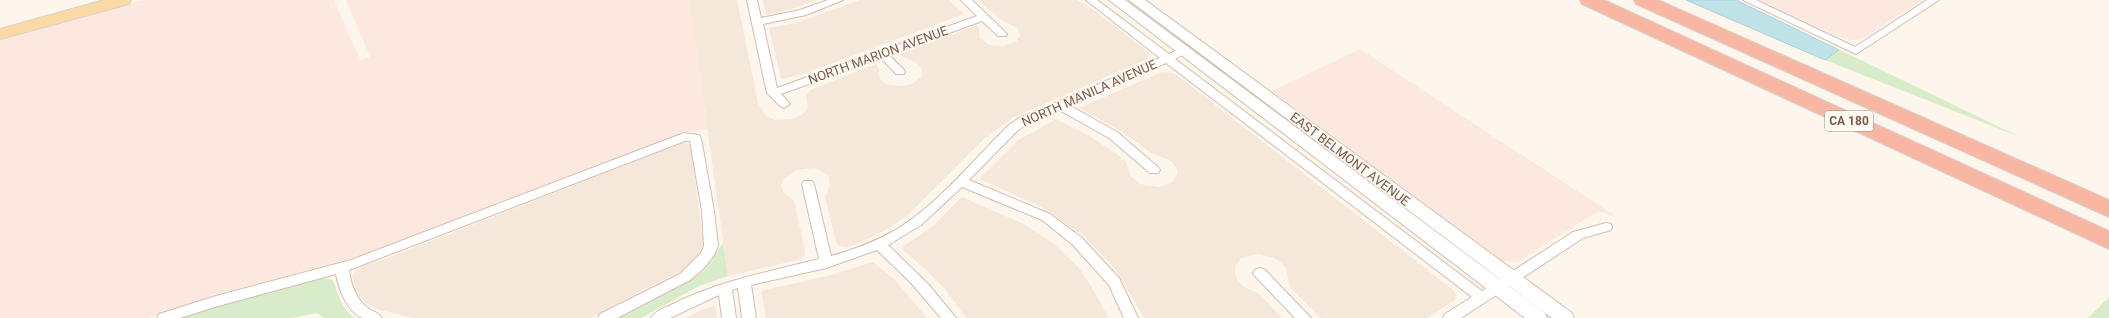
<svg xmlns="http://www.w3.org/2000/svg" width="2109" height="318" font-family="Roboto,sans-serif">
<rect width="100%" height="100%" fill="#fdf6ec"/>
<path fill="#f5e8da" d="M689 0H737L758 103 766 116 775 120 792 119 802 115 808 108 806 96 810 90 876 64 879 69 880 79 886 84 901 86 912 84 922 76V69L916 63 899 55 977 25 979 29V37L989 45 1004 46 1017 41 1020 35 1017 28 1001 20 978 0H1077L1095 11 1148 52 1150 56 1147 59 1012 118 986 137 907 216 880 233 849 247 839 246 836 242 825 197 830 185 829 176 816 168 803 169 795 171 783 180 781 186 784 193 793 200 795 205 805 251 804 256 798 260 728 276Z
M763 0H818L791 9 766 15Z
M860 0H949L964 14 800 75 781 79 769 28 796 23Z
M1162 72 1174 73 1402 250 1453 290 1456 295 1455 300 1427 318H1321L1290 287 1286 268 1281 263 1274 258 1259 254 1241 258 1235 267V274L1238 281 1244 287 1258 293 1282 318H1144L1114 267 1085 237 1042 207 979 179 1017 141 1056 119 1088 135 1115 153 1126 162 1131 176 1140 184 1159 187 1172 182 1178 173 1176 167 1171 161 1151 153 1121 131 1079 108Z
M682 143 691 145 703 244 698 255 691 264 679 273 646 288 591 318H414L376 309 366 303 357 293 352 275 362 266 380 261Z
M962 197 1024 224 1054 244 1078 267 1088 281 1109 318H966L945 289 925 269 901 248 932 227Z
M873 262 895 280 927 318H766L761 291 831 275Z
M715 305 717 318H685L695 313Z"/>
<path fill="#fde8e0" d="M143 0H334L360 60 370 57 346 0H689L707 129 682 133 364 255 217 294 148 318H0V39Z
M1760 0H1922L1862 39 1851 40 1839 37Z
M1360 49 1479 127 1617 217 1600 212 1593 214 1518 262 1503 261 1272 91Z"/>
<path fill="#d8ecc9" d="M1839 50 1863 61 2020 137 1825 60Z
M723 243 728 276 699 286 641 318H618L687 282 704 270Z
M323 278 333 280C338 294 342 310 355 318H324L317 313 292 318H180L216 306Z
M2109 297V318H2088Z"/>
<path fill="#bfe3e8" stroke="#a5d3da" d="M1686 0H1736L1839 50 1825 60Z"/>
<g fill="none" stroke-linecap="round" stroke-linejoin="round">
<g stroke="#d1beb0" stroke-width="2">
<path id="minor" d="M747 0H757L761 18 800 10 828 0H843L806 15 763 24 777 88 977 16 961 0H972L1007 34 1006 36H998L982 21 889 55 904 70 905 72 904 74H896L881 58 781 94 790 104 784 108 780 106 767 93Z
M1086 0H1097L1169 54 1180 49H1188L1189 51 1175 59 1482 291 1573 232 1606 223 1611 224 1612 227 1611 230 1583 238 1461 318H1443L1445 314 1472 297 1166 63 1069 105 1117 132 1158 167 1160 170 1158 173H1150L1109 138 1059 110 1027 124 1017 131 969 180 1050 214 1082 238 1119 278 1138 318H1124L1109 285 1072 244 1042 220 962 187 921 225 888 245 929 285 956 318H941L911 283 877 250 826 268 751 285 756 318H742L738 288 732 290 736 318H722L719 295 670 318H651C655 311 664 308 671 305 718 281 768 272 819 259L802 184 804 181H812L814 184 831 256C853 250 874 242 894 231 939 204 972 161 1009 125L1019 118 1160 58Z
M1743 0H1756L1855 47 1927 0H1939L1856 54Z
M684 133 699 135 701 138 714 211 718 246 714 255 704 268 690 280 617 318H598L600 314 680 274 701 253 704 246 702 211 690 141H685L349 270C351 286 356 299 369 309 374 312 379 313 382 318 376 318 368 318 363 318 348 314 338 287 336 274L218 306 180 318H157L159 314 216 296 351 260Z
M1260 268 1265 270 1311 318H1295L1255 276 1253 273 1255 270Z"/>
</g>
<g stroke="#d1beb0" stroke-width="2">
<path id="tertiary" d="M1109 0H1125L1545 313 1547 318H1525Z
M1129 0H1145L1572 313 1574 318H1552Z"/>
</g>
<g stroke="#dad1cd" stroke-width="2">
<path id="primary" d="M104 0H131L129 4 0 39V29Z"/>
</g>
<g stroke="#dad1cd" stroke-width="2">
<path id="motorway" d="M1580 0H1604L2109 231V249L1582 4Z
M1634 0H1658L2109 200V217L1636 4Z"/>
</g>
<use href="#minor" fill="#fff" fill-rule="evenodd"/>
<use href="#tertiary" fill="#fff" fill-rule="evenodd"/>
<use href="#primary" fill="#fbd9a5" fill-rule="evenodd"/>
<use href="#motorway" fill="#f7b7a3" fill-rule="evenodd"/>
</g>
<g text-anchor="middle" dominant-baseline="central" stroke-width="3.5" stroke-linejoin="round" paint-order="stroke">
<rect fill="#fffaf3" stroke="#a28b7f" stroke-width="1" x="1825" y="111" width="48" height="20" rx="3"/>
<g font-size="12" font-weight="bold" fill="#7a5c4d">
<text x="1849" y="121">CA 180</text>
</g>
<g font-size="13" fill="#7a5c4d" stroke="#fffaf3">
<text transform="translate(878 55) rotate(-20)">NORTH MARION AVENUE</text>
<text transform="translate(1089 93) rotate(-24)">NORTH MANILA AVENUE</text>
<text transform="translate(1350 159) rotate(37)">EAST BELMONT AVENUE</text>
</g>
</g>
</svg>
